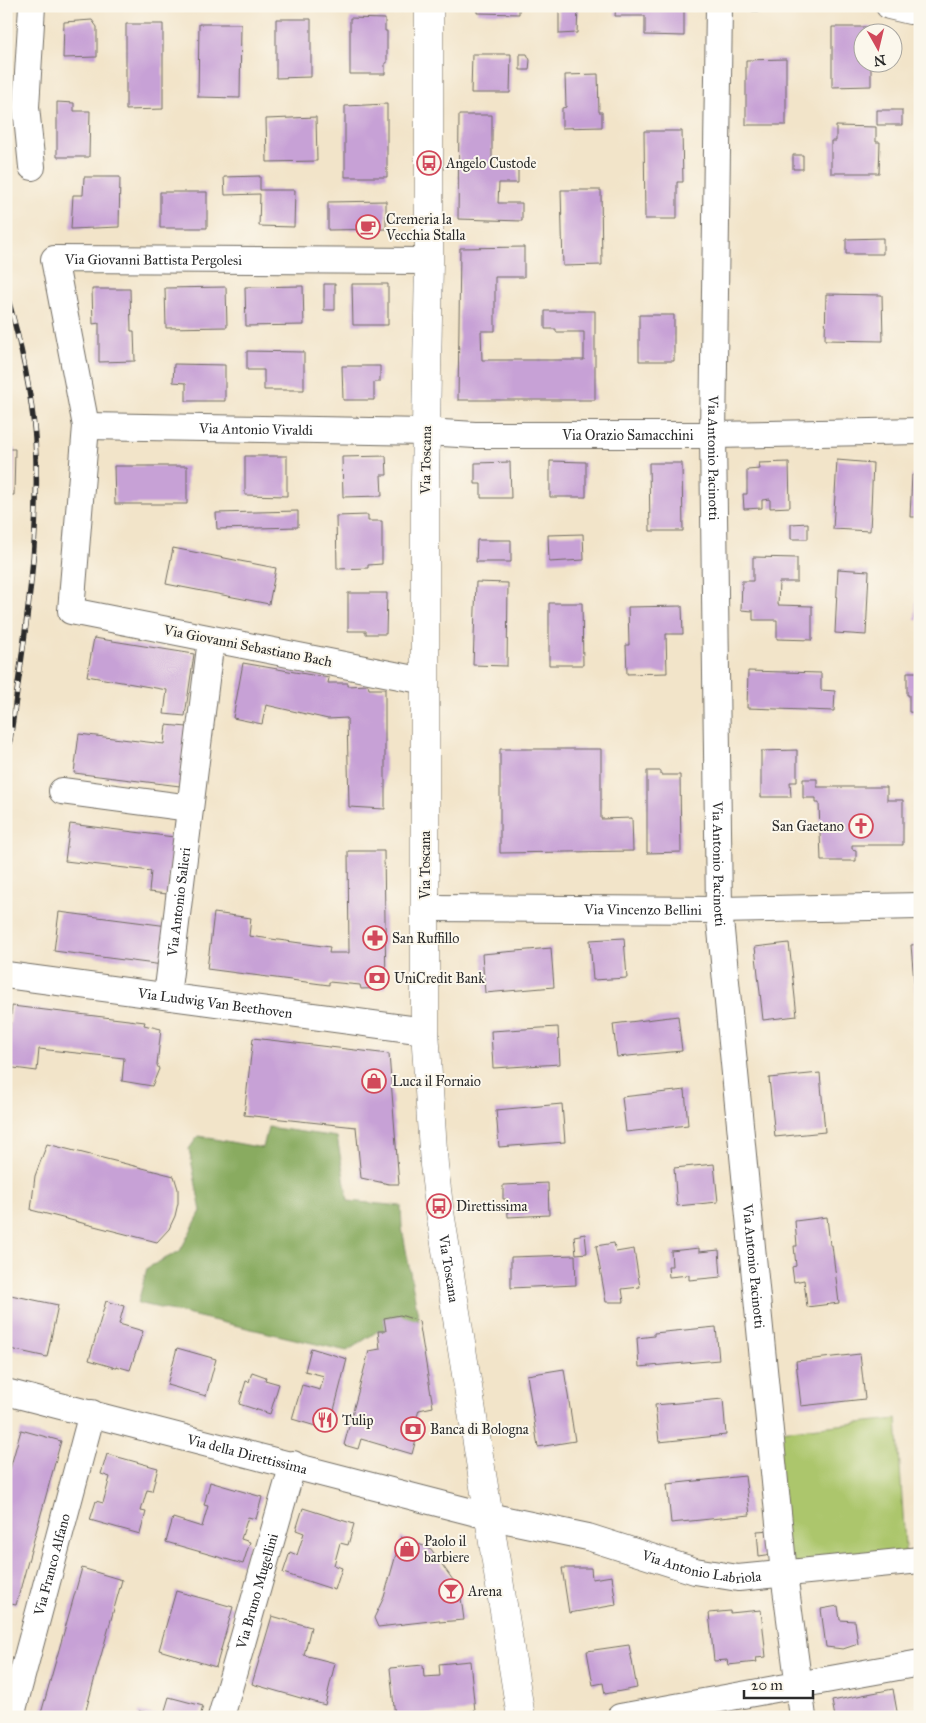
<svg xmlns="http://www.w3.org/2000/svg" width="926" height="1723" font-family="'IM FELL Great Primer',serif">
<rect width="100%" height="100%" fill="#fbf7ec"/>
<filter id="ink" filterUnits="userSpaceOnUse"><feTurbulence type="fractalNoise" baseFrequency=".02" numOctaves="2"/><feDisplacementMap in="SourceGraphic" scale="10" xChannelSelector="R" yChannelSelector="G"/><feConvolveMatrix kernelMatrix="1 2 1 2 8 2 1 2 1" color-interpolation-filters="sRGB"/></filter>
<filter id="wash" filterUnits="userSpaceOnUse"><feTurbulence type="fractalNoise" baseFrequency=".0096" numOctaves="4" result="noise"/><feDisplacementMap in="SourceGraphic" scale="20" xChannelSelector="R" yChannelSelector="G"/><feGaussianBlur stdDeviation="1.12" result="paint"/><feColorMatrix in="noise" values="0 0 0 0 0 0 0 0 0 0 0 0 0 0 0 0 0 1.4 0 .05"/><feComposite in="paint" operator="in"/></filter>
<g filter="url(#wash)">
<rect width="100%" height="100%" fill="#f2e4c9"/>
<path fill="#acc66c" stroke="#6c784c" d="M897 1419 906 1562 784 1574 770 1432Z"/>
<path fill="#89ab60" stroke="#5a6b46" d="M268 1127 337 1137 348 1201 401 1206 402 1228 419 1321 384 1318 386 1331H378L347 1351 138 1303 147 1268 180 1251 201 1211 189 1149 198 1136 263 1148Z"/>
<g id="blocks">
<path fill="#c7a1d6" d="M477 6H519V14L477 13Z
M559 6H578L577 33 559 34Z
M616 6H684V36L645 35V16H615Z
M753 6H790V12L752 11Z
M350 18 385 19V31H387V63H385V74H350Z
M276 19H311V77L276 78Z
M92 20 97 27V57L63 58 64 22Z
M126 24H163V109L126 110Z
M199 24H241L240 98 198 97Z
M832 27H871V32H864V62H871V86L832 87Z
M472 54H511L510 93H471Z
M520 54H527L530 60 529 70H520Z
M786 59V125H746V60Z
M598 74 599 112H602V127L562 128V108L566 107 565 75Z
M57 102 74 103V111H90L89 157H57Z
M387 104V177H345V106Z
M877 110H902V125H877Z
M459 115H492V168L518 169V183H499L498 203H522V221L458 219Z
M316 117 317 161 267 162 266 119Z
M836 126 876 127V142H880L879 173H831V141H836Z
M644 131H682L683 182H677V219H645Z
M793 155H803V169H793Z
M260 176V190H295L294 227 259 226 260 194 225 195 224 177Z
M84 177H120L119 227 71 229 73 195H83Z
M561 190H601L602 265 563 266Z
M160 192H207V228H160Z
M386 201V229L328 230V202Z
M883 238V254H846V239Z
M524 247V277H495V331H481L482 360H584V332H556V329H545V311H595V400H458L460 248Z
M324 284H335V310H324Z
M352 284H388V325H353Z
M303 286 304 325 246 326 245 287Z
M226 287 227 327 166 328 165 288Z
M92 289H130L131 331H134L135 361 99 362V323L93 324Z
M826 294 882 295 883 341 825 340Z
M639 315H674V361H639Z
M247 351 304 352V390H264V370H247Z
M174 364 225 365V401H186V383L173 382Z
M342 366H380V382H374V400H343Z
M6 449H15L14 495H6Z
M245 456H287V496L245 495Z
M386 456 387 475H381L382 496 343 497 342 457Z
M837 460 873 463 870 531 833 529Z
M550 461 586 462V497H550Z
M510 462 511 498H481V484H475V463Z
M789 462 790 507 770 508V499L762 500V508L744 509 743 494H747V470L760 469 759 463Z
M649 463H682L683 531H650Z
M114 466H187V504H115Z
M912 475 920 476V517H910Z
M298 511V527L217 529 216 513Z
M368 515V521H382V564L368 565V568L337 569 336 516Z
M808 523V539H791V524Z
M583 534 584 560 549 562 548 535Z
M477 540H511V562H476Z
M173 548 276 568 269 604 166 584Z
M753 557 797 558V582H779L778 605 812 606V640L777 639V620H753V611L741 610 742 581H753Z
M918 566H920V620L915 619Z
M838 569 869 571 866 635 835 633Z
M476 582 508 583 507 666 473 665Z
M348 593H387L386 634H366V631H348Z
M549 603H582L583 665H549Z
M682 606 683 634H666L667 673 627 674 626 645H629L628 607Z
M94 638 194 654 185 716 164 714 167 690 87 676Z
M243 663 329 678 328 683H348V686L368 685 369 689H385V809L349 807 347 718 328 719 266 705 262 724 233 718Z
M748 671 821 673V690L835 691 834 711 747 708Z
M907 672H920V713L909 712V695H907Z
M166 725 187 727 180 786 74 773 79 734 164 744Z
M500 749H601V819L632 818 633 851 500 853Z
M797 750V782H790L791 797H761V751Z
M647 771H661V775H680L681 852 647 853Z
M803 779H817V787H887V800H903V845H852V849L856 850V861H821L819 803H816V798H803Z
M70 824 174 837 167 894 149 892 151 871 65 861Z
M348 851H384L386 988 361 989 360 985 329 982V985L207 969 214 913 251 918 249 936 330 947 329 953H349Z
M59 912 168 926 163 965 54 951Z
M624 938 627 978 593 980 590 940Z
M789 943 797 1016 763 1020 755 947Z
M920 944V1018H917L911 945Z
M551 948 554 987 485 993 482 954Z
M12 1006 145 1022 144 1025 161 1029 157 1065 159 1069 152 1086 122 1081 124 1058 39 1049 37 1071 6 1067V1033H9Z
M678 1016 682 1051 617 1057 613 1024Z
M558 1027 560 1064 493 1068 491 1031Z
M253 1038 389 1054 399 1184H389L361 1178 356 1127 244 1115Z
M820 1073 825 1132 775 1137 769 1078Z
M685 1090 688 1125 626 1132 622 1097Z
M562 1104 565 1142 499 1147 496 1110Z
M47 1144 174 1176 178 1189V1203L175 1216 169 1229 157 1242 31 1210 35 1176Z
M714 1164 718 1202 677 1206 674 1168Z
M548 1183 549 1215 508 1217 507 1199H503V1185Z
M827 1217 830 1245H832L839 1303 807 1307 804 1280 794 1282 792 1267 796 1266 794 1246H797L795 1221Z
M585 1234 587 1253 576 1254 574 1236Z
M614 1243 616 1252 634 1249 640 1287 622 1289 624 1302H606L596 1246Z
M699 1248V1252L719 1250 721 1277 689 1280V1275L669 1277 668 1266H672L671 1251Z
M575 1255 576 1285 511 1288V1257Z
M6 1294 58 1305 47 1357 6 1348Z
M106 1301 124 1306 119 1324 143 1331 130 1370 116 1366V1368L89 1360Z
M400 1315 419 1321 433 1407 419 1410 416 1420 421 1421 412 1454 361 1439 358 1449 344 1445 369 1351 380 1349 378 1331H386L384 1318Z
M716 1327 719 1360 639 1367 637 1338 654 1336V1333Z
M177 1348 216 1359 206 1396 167 1385Z
M311 1348 347 1359 329 1430 292 1419 302 1385 320 1390 324 1376 305 1371Z
M860 1354 865 1399 801 1406 796 1361Z
M564 1369 575 1441 538 1447 527 1375Z
M252 1372 266 1377 265 1380 279 1384 270 1414 239 1404 246 1381 249 1382Z
M723 1399 726 1435 659 1442 655 1405Z
M21 1430 61 1441 16 1605 6 1603V1483Z
M107 1454 158 1468 152 1491 147 1490 141 1511 146 1512 140 1534 90 1520 96 1501 103 1503 110 1477 101 1474Z
M745 1476 750 1515 671 1523 667 1484Z
M210 1482 262 1497 256 1519 248 1517 241 1539 250 1542 243 1564 166 1542 173 1518 202 1527 208 1506 204 1505Z
M303 1508 354 1524 348 1545 340 1543 334 1565 342 1568 335 1590 283 1573 290 1552 297 1555 304 1533 296 1530Z
M770 1530 773 1554 759 1556 757 1531Z
M401 1537 431 1549 460 1590 464 1620 439 1622V1620L378 1627 374 1618 384 1597Z
M82 1568 122 1580 84 1717H40Z
M562 1568H591L592 1579 612 1576 616 1605 569 1613Z
M176 1591 233 1607 216 1667 159 1650Z
M838 1606 840 1620 855 1621 858 1644 843 1649 826 1647 821 1609Z
M761 1610 766 1657 756 1658 757 1662 728 1665 727 1660 714 1661 709 1613 730 1611V1613Z
M272 1616 311 1627 304 1655 335 1663 325 1705 252 1684Z
M629 1645 637 1688 605 1694 603 1683 593 1685 587 1651Z
M470 1661 475 1711 395 1717 390 1668 423 1665 424 1677 440 1676 439 1664Z
M893 1689 898 1717H835L832 1701Z
M169 1697 203 1706 200 1717H163Z
M139 1711 162 1716V1717H138Z"/>
</g>
</g>
<g filter="url(#ink)">
<use href="#blocks" fill-opacity="0" stroke="#716c62" stroke-width="1"/>
<g fill="none" stroke-linecap="round" stroke-linejoin="round">
<g stroke="#716c62" stroke-width="28">
<g id="minor">
<path id="s1" d="M719 6 713 435 719 910 784 1574 803 1717"/>
<path d="M889 6 910 11H920"/>
<path d="M32 167 26 107 32 6"/>
<path id="s2" d="M86 426 426 432 475 435H713L920 431"/>
<path id="s3" d="M425 681 71 611 86 426 54 259 429 261"/>
<path d="M62 791 190 808"/>
<path id="s4" d="M425 908 719 910 920 906"/>
<path id="s5" d="M6 975 425 1031"/>
<path id="s6" d="M167 996 211 639"/>
<path id="s7" d="M6 1392 488 1516 588 1537 695 1571 738 1578 920 1560"/>
<path id="s8" d="M11 1717 92 1413"/>
<path id="s9" d="M221 1717 293 1464"/>
<path d="M620 1717 920 1663"/>
</g>
</g>
<g stroke="#716c62" stroke-width="29">
<g id="primary">
<path id="s10" d="M429 6V261L425 482V1031L434 1165 439 1206 521 1717"/>
</g>
</g>
<use href="#minor" stroke="#fff" stroke-width="26"/>
<use href="#primary" stroke="#fff" stroke-width="28"/>
<g stroke="#2b2b2b" stroke-width="5.5">
<path id="rail" d="M6 292C20 340 31 388 35 437 42 547 21 659 6 768"/>
</g>
<use href="#rail" stroke="#fbf7ec" stroke-width="4" stroke-dasharray="11" stroke-linecap="butt"/>
</g>
</g>
<defs>
<g id="bus-ring" transform="scale(1.25)"><circle r="9.5" fill="#fbf7ec" stroke="#d1495b" stroke-width="1.5"/><path d="M-5-6H5V4H4V6H2V4H-2V6H-4V4H-5ZM-3.5-4V0h7V-4ZM-3.5 1.2v1.5H-2V1.2ZM2 1.2v1.5H3.5V1.2Z" fill="#d1495b"/></g>
<g id="cafe-ring" transform="scale(1.25)"><circle r="9.5" fill="#fbf7ec" stroke="#d1495b" stroke-width="1.5"/><path d="M-5.5-4.5H6V0H3Q3 3.5 0 3.5H-2.5Q-5.5 3.5-5.5 0ZM3-3.2v2h1.7v-2ZM-6 4.5H4V6H-6Z" fill="#d1495b"/></g>
<g id="church-ring" transform="scale(1.25)"><circle r="9.5" fill="#fbf7ec" stroke="#d1495b" stroke-width="1.5"/><path d="M-1.2-6h2.4v3.5h3.3v2.4h-3.3V6h-2.4V-.1h-3.3v-2.4h3.3Z" fill="#d1495b"/></g>
<g id="pharmacy-ring" transform="scale(1.25)"><circle r="9.5" fill="#fbf7ec" stroke="#d1495b" stroke-width="1.5"/><path d="M-2-6h4v4h4v4h-4v4h-4v-4h-4v-4h4Z" fill="#d1495b"/></g>
<g id="bank-ring" transform="scale(1.25)"><circle r="9.5" fill="#fbf7ec" stroke="#d1495b" stroke-width="1.5"/><path d="M-6-4H6V4H-6ZM0-2.3a2.3 2.3 0 1 0 0 4.6a2.3 2.3 0 1 0 0-4.6Z" fill="#d1495b"/></g>
<g id="shop-ring" transform="scale(1.25)"><circle r="9.5" fill="#fbf7ec" stroke="#d1495b" stroke-width="1.5"/><path d="M-5-2.5h2.3a2.7 3.5 0 0 1 5.4 0H5L5.5 6h-11ZM-1.5-2.5h3a1.5 2.3 0 0 0-3 0Z" fill="#d1495b"/></g>
<g id="restaurant-ring" transform="scale(1.25)"><circle r="9.5" fill="#fbf7ec" stroke="#d1495b" stroke-width="1.5"/><path d="M-5-6h1v4h1v-4h1v4h1v-4h1v5L-1.5 .5V6h-2V.5L-5-1ZM5-6V6H3V1.5H1.5Q1.5-4 5-6Z" fill="#d1495b"/></g>
<g id="bar-ring" transform="scale(1.25)"><circle r="9.5" fill="#fbf7ec" stroke="#d1495b" stroke-width="1.5"/><path d="M-6-5H6L.8 .8V4.5H3.5V6h-7V4.5H-.8V.8Z" fill="#d1495b"/></g>
</defs>
<g fill-rule="evenodd">
<use href="#bus-ring" x="429" y="163"/>
<use href="#cafe-ring" x="368" y="227"/>
<use href="#church-ring" x="861" y="826"/>
<use href="#pharmacy-ring" x="375" y="938"/>
<use href="#bank-ring" x="377" y="978"/>
<use href="#shop-ring" x="374" y="1081"/>
<use href="#bus-ring" x="439" y="1206"/>
<use href="#restaurant-ring" x="325" y="1420"/>
<use href="#bank-ring" x="413" y="1429"/>
<use href="#shop-ring" x="407" y="1549"/>
<use href="#bar-ring" x="451" y="1591"/>
</g>
<g text-anchor="middle" dominant-baseline="central" stroke-width="4" stroke-linejoin="round" paint-order="stroke">
<g font-size="14" fill="#2b2b2b" stroke="#fbf7ec" text-anchor="start">
<text x="446" y="163">Angelo Custode</text>
<text x="386" y="219">Cremeria la<tspan x="386" dy="16">Vecchia Stalla</tspan></text>
<text x="844" y="826" text-anchor="end">San Gaetano</text>
<text x="392" y="938">San Ruffillo</text>
<text x="394" y="978">UniCredit Bank</text>
<text x="392" y="1081">Luca il Fornaio</text>
<text x="456" y="1206">Direttissima</text>
<text x="342" y="1420">Tulip</text>
<text x="430" y="1429">Banca di Bologna</text>
<text x="424" y="1541">Paolo il<tspan x="424" dy="16">barbiere</tspan></text>
<text x="468" y="1591">Arena</text>
</g>
<g font-size="14" fill="#2b2b2b" stroke="#fbf7ec">
<text stroke="none"><textPath href="#s3" startOffset="816">Via Giovanni Battista Pergolesi</textPath></text>
<text stroke="none"><textPath href="#s2" startOffset="170">Via Antonio Vivaldi</textPath></text>
<text stroke="none"><textPath href="#s2" startOffset="542">Via Orazio Samacchini</textPath></text>
<text stroke="none"><textPath href="#s1" startOffset="452">Via Antonio Pacinotti</textPath></text>
<text transform="translate(426 460) rotate(-89)">Via Toscana</text>
<text transform="translate(248 646) rotate(11)">Via Giovanni Sebastiano Bach</text>
<text stroke="none"><textPath href="#s1" startOffset="858">Via Antonio Pacinotti</textPath></text>
<text transform="translate(425 865) rotate(-90)">Via Toscana</text>
<text stroke="none"><textPath href="#s6" startOffset="95">Via Antonio Salieri</textPath></text>
<text stroke="none"><textPath href="#s4" startOffset="218">Via Vincenzo Bellini</textPath></text>
<text stroke="none"><textPath href="#s5" startOffset="211">Via Ludwig Van Beethoven</textPath></text>
<text stroke="none"><textPath href="#s1" startOffset="1262">Via Antonio Pacinotti</textPath></text>
<text stroke="none"><textPath href="#s10" startOffset="1264">Via Toscana</textPath></text>
<text stroke="none"><textPath href="#s7" startOffset="249">Via della Direttissima</textPath></text>
<text stroke="none"><textPath href="#s7" startOffset="718">Via Antonio Labriola</textPath></text>
<text stroke="none"><textPath href="#s8" startOffset="158">Via Franco Alfano</textPath></text>
<text stroke="none"><textPath href="#s9" startOffset="131">Via Bruno Mugellini</textPath></text>
</g>
</g>
<rect width="926" height="1723" fill="none" stroke="#fbf7ec" stroke-width="25"/>
<g transform="translate(878 48) rotate(172)"><circle r="24" fill="#fbf7ec" stroke="#a8a59f"/>
<path d="M0-4L9 19L0 12L-9 19Z" fill="#d1495b"/>
<text y="-8" font-size="14" font-weight="bold" text-anchor="middle" fill="#2b2b2b">N</text>
</g>
<path d="M744 1690v8h69v-8" fill="none" stroke="#2b2b2b" stroke-width="2.5"/>
<text x="751" y="1690" font-size="15" fill="#2b2b2b" stroke="#fbf7ec" stroke-width="4" paint-order="stroke">20 m</text>
</svg>
